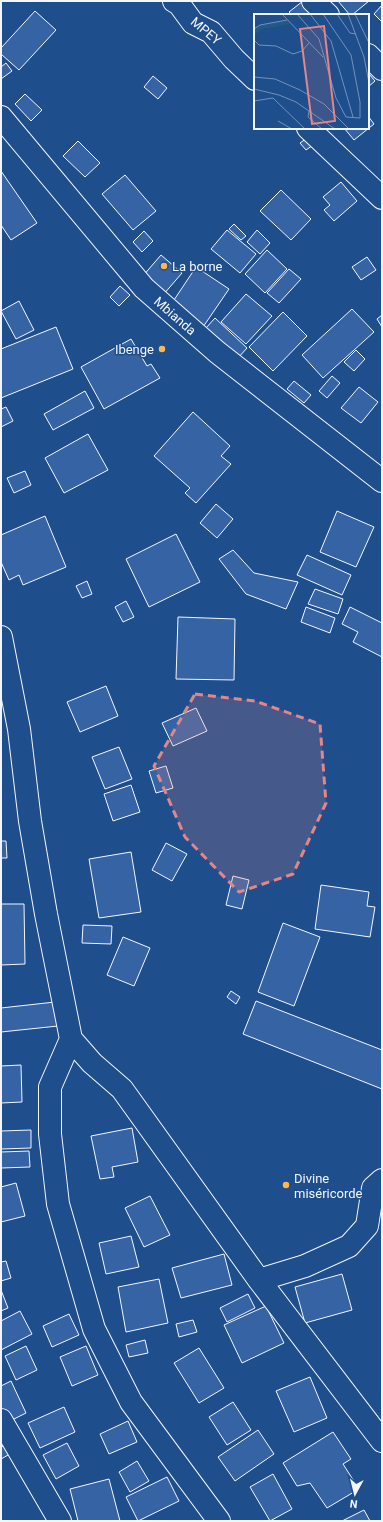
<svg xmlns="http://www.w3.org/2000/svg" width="383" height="1522" font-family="Roboto,sans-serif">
<rect width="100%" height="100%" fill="#1f4e8c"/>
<path fill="#3563a3" stroke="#f2f6ff" d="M303 1 320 15H292L289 12Z
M338 1H369L352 15H350Z
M382 5V22L374 14Z
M35 11 56 30 19 70 1 54V48Z
M6 63 12 71 1 79V67Z
M368 73 375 81 368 87Z
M153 76 167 88 158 99 144 87Z
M25 94 42 110 31 121 15 104Z
M368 116 374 124 354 140 344 128H368Z
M310 136 316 143 306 150 300 143Z
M78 141 100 163 85 177 63 156Z
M1 171 37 223 11 240 1 225Z
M125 175 156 211 133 230 102 194Z
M341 182 357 201 334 221 324 210 330 205 323 197Z
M281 190 311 219 291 240 260 211Z
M234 224 246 236 241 240 229 229Z
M227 230 256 254 240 273 211 249Z
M257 230 270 243 260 254 247 242Z
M144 231 153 241 142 252 133 242Z
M267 250 287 269 265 293 245 274Z
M161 255 182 273 163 295 142 277Z
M367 257 376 270 361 280 352 267Z
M196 267 229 289 201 330 168 309Z
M289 269 301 279 279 303 267 293Z
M120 286 130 295 119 306 110 297Z
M246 294 272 316 246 344 221 322Z
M19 301 34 330 16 339 1 311Z
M352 309 374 332 323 378 302 355Z
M283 312 307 336 273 371 249 347Z
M382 315V327L377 319Z
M215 318 247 348 238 358 206 328Z
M56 327 73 369 1 398V349Z
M131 339 147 366 151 364 160 378 104 409 81 367Z
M356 350 365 359 354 371 344 362Z
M332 376 340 383 327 398 319 391Z
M294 381 311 395 304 403 287 389Z
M359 387 378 402 361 423 341 408Z
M85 391 94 408 53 430 44 414Z
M6 407 13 421 1 427V409Z
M193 412 230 446 221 456 231 464 196 503 185 493 190 488 154 456Z
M88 434 108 470 64 493 45 458Z
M25 471 31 485 14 493 7 478Z
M216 504 233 519 217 538 200 523Z
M337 511 374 527 356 567 320 552Z
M45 516 66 567 23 585 19 575 9 580 1 562V535Z
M176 534 200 582 149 607 126 559Z
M233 550 254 573 298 582 286 609 246 594 219 559Z
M307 555 351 575 342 595 297 575Z
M87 581 92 594 82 598 76 586Z
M315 589 343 599 338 614 308 604Z
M126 601 134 617 123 622 115 607Z
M306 607 335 618 330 633 301 622Z
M350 607 382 623V657L353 642 358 632 342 624Z
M178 617 235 619 234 680 176 679Z
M106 686 118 716 80 732 67 702Z
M196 708 207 731 173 746 162 723Z
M119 747 132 779 105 789 92 757Z
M166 766 173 788 156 793 149 771Z
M131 785 140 812 113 821 104 794Z
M1 841H6L7 858H1Z
M166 843 187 854 172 881 152 870Z
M131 852 141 912 99 918 89 859Z
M233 876 249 880 242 909 226 905Z
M321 885 369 892 367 906 375 907 370 937 315 929Z
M1 904H24L25 964 1 965Z
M283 923 320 937 294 1006 258 992Z
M83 925 112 926 111 944 82 943Z
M123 937 150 948 134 986 107 975Z
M231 991 240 997 236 1004 227 997Z
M256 1001 382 1050V1089L243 1034Z
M55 1002 58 1026 1 1032V1008Z
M21 1065 22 1102 1 1103V1066Z
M132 1128 138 1162 112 1167 114 1177 100 1179 91 1136Z
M31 1130V1148L1 1149V1131Z
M29 1151 30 1167 1 1168V1152Z
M16 1183 25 1216 1 1222V1187Z
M150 1196 170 1235 144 1247 125 1208Z
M131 1236 139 1267 106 1274 99 1243Z
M224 1254 232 1285 181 1298 172 1268Z
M6 1261 11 1278 1 1281V1262Z
M342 1274 352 1310 305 1323 295 1287Z
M159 1279 168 1323 126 1332 118 1287Z
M1 1290 8 1308 1 1311Z
M248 1294 255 1308 227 1322 220 1308Z
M266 1306 284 1343 242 1363 224 1325Z
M20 1311 32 1334 1 1350V1321Z
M69 1314 79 1335 52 1347 43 1326Z
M193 1320 197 1332 179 1337 176 1324Z
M145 1340 148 1353 129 1357 126 1345Z
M26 1346 37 1370 16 1380 5 1356Z
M86 1346 98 1375 72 1386 60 1357Z
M199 1348 224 1388 199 1403 174 1363Z
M310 1377 327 1418 294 1432 276 1391Z
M11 1381 26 1413 8 1422 1 1408V1386Z
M233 1402 251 1430 227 1445 209 1417Z
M64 1407 75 1432 40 1448 28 1423Z
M128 1421 137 1442 109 1454 100 1434Z
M258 1430 274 1454 235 1481 218 1457Z
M333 1432 351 1459 343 1464 359 1489 327 1508 310 1483 297 1486 283 1463Z
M67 1443 79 1466 56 1479 43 1455Z
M6 1445 10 1454 1 1459V1447Z
M137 1461 149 1481 130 1492 119 1472Z
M273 1474 292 1509 270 1521 250 1487Z
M167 1477 179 1501 138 1521 126 1497Z
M109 1479 120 1521H78L70 1489Z
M364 1510 370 1521H342Z"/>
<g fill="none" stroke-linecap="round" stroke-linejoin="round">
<g stroke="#f2f6ff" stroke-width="24">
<path id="minor" d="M174 1 179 4 193 23 211 32 234 59 255 79
M313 1 328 15
M368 55 382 69
M1 117 144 288 217 352 382 481
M308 128 382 198
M1 637 19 729 30 821 46 914 71 1039 92 1063 122 1089 259 1280 382 1441
M71 1039 50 1087V1134L58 1204 94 1329 131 1402 219 1521
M259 1280 305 1266 349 1246 367 1226 373 1188 382 1180
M1 1420 60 1521"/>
</g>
<use href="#minor" stroke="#1f4e8c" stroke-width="22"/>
</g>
<path fill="#e38589" fill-opacity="0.2" stroke="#e38589" stroke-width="3" stroke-dasharray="8 5" stroke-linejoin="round" d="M195 694 255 701 320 724 326 803 293 874 239 892 185 837 154 766Z"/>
<g fill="#ffb74d" stroke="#1f4e8c" stroke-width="1.5">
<circle cx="164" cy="266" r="4"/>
<circle cx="162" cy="349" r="4"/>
<circle cx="286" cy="1185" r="4"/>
</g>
<g text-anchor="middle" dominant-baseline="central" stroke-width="3" stroke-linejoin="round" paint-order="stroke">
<g font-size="13" fill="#f2f6ff" stroke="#1f4e8c">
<text transform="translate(206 31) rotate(40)">MPEY</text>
<text transform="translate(175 316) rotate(41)">Mbianda</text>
</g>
<g font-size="13" fill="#f2f6ff" stroke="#1f4e8c" text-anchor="start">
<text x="172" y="266">La borne</text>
<text x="154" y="349" text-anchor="end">Ibenge</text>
<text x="294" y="1178">Divine<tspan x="294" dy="15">miséricorde</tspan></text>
</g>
</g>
<g transform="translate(254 14)">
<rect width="115" height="115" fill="#1f4e8c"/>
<path d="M33 6 36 10 8 15 0 21V15L6 11Z" fill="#245a82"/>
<path fill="none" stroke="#7391ba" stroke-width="1" d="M28 0 69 43M43 0 65 25 82 84 92 103 106 104V88L97 41 69 0M56 0 77 27 99 103M83 0 96 19 102 20M94 0 110 43 115 69M101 0 115 29M0 15 6 11 33 6M0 26 5 31 22 32 39 40 48 37 55 29M0 63 21 65 46 76 70 90 95 115M0 75 25 81 42 88 81 115M0 87 19 84 51 115M55 97 54 103 68 115M24 107 38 115"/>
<path fill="#e38589" fill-opacity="0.15" stroke="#e38589" stroke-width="2" d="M70 12 81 107 58 110 46 15Z"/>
<rect width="115" height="115" fill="none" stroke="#f2f6ff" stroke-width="2"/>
</g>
<rect width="383" height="1522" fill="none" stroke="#f2f6ff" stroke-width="4"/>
<g transform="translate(355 1494) rotate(187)" stroke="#1f4e8c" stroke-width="3" paint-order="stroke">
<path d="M0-3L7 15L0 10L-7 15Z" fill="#f2f6ff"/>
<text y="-6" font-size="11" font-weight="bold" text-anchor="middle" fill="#f2f6ff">N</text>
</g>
</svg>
